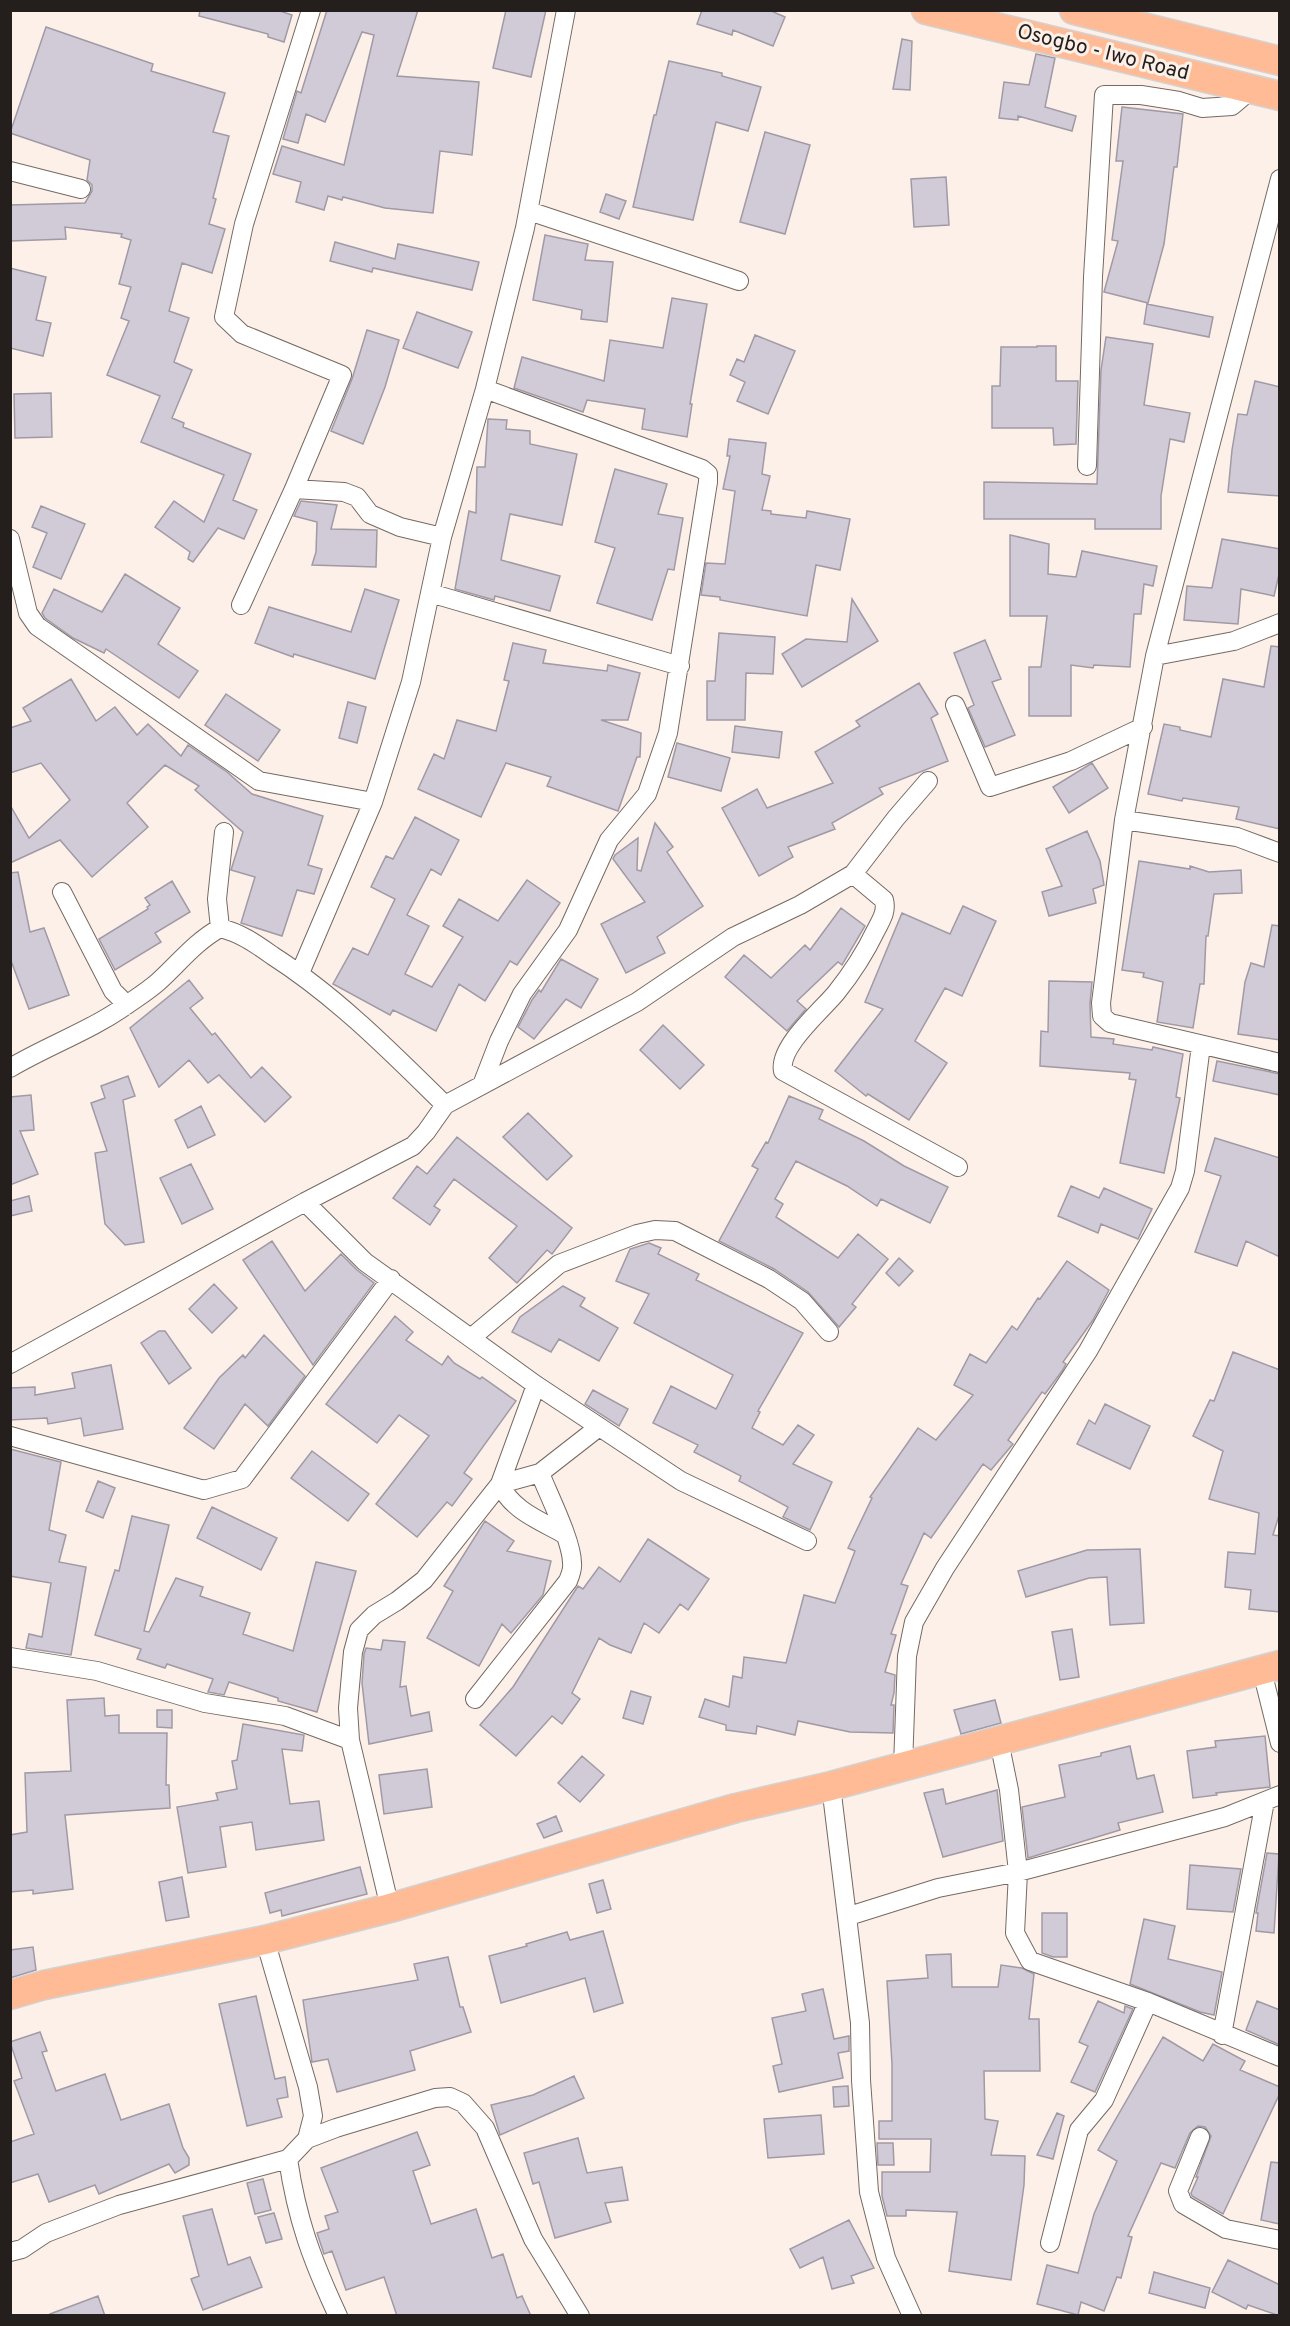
<svg xmlns="http://www.w3.org/2000/svg" width="1290" height="2326" font-family="Overpass,sans-serif">
<rect width="100%" height="100%" fill="#fdf0e8"/>
<path fill="#d1cbd7" stroke="#a09aa6" stroke-width="1.5" d="M200 10H277L292 15 284 42 268 37V34L199 16Z
M327 10H418L397 76 479 82 472 155 440 151 433 213 385 208 343 197 342 200 328 196 324 210 296 202 301 182 273 174 282 146 344 165 374 35 362 32 325 122 306 114 298 143 283 139 297 91 301 93Z
M506 10H546L531 77 493 68Z
M702 10H769L785 17 773 46 733 30 732 35 697 24Z
M46 27 153 64 151 71 225 93 213 132 229 136 213 198 216 199 209 224 225 229 212 273 182 263 169 311 189 318 174 362 192 370 172 418 184 423 183 427 251 454 233 500 257 510 244 539 218 528 193 562 188 559 190 552 155 527 174 501 204 522 224 475 141 442 160 396 107 375 129 321 121 318 131 287 119 284 131 240 121 237 122 234 65 227 66 239 10 241V205L85 203 92 191V185L87 180 90 160 10 133Z
M902 39 912 41 910 90 893 89Z
M1036 54 1055 58 1045 107 1076 116 1072 131 1018 116V120L999 118 1004 82 1029 85Z
M669 61 722 73V76L761 87 748 131 716 122 693 220 633 207 654 115H656Z
M1122 107 1183 114 1177 167H1174L1164 244 1148 303 1104 292 1118 241 1112 240 1123 161H1116Z
M765 132 810 145 785 234 740 222Z
M946 177 949 225 914 227 911 179Z
M606 194 626 201 619 219 600 212Z
M545 235 588 244 585 260 613 262 607 322 581 319 582 310 533 300Z
M335 242 395 259 398 244 479 262 472 290 373 268 372 272 330 261Z
M10 268 46 277 36 320 51 323 43 356 10 348Z
M672 298 707 304 690 404H692L687 437 642 429 645 409 587 400 583 412 514 388 522 357 604 381 610 340 663 348Z
M1147 304 1213 317 1209 337 1144 324Z
M417 312 472 332 458 368 403 348Z
M367 330 399 340 385 387 363 444 331 431 352 379Z
M755 335 795 351 768 414 737 401 745 382 730 375 737 359 744 362Z
M1106 337 1153 344 1144 405 1190 413 1184 442 1170 439 1161 496V529H1095V519H984V482L1097 484 1101 370Z
M1037 346H1056V381H1078L1076 444 1054 445 1053 428H992V386H1000L1001 347H1037Z
M1255 381 1280 387V496L1228 492 1232 450 1238 414 1247 415Z
M51 393 52 437 15 438 14 394Z
M488 419 507 420 506 429 530 431V444L577 454 562 525 510 514 501 560 560 576 550 611 495 596 494 600 455 589 469 511 476 513 477 467H485Z
M729 439 766 443 762 474 770 476 762 510 771 511V514L806 518 807 511 850 519 840 570 816 565 807 616 720 600V597L701 595 706 563 725 564 735 491 723 489 730 456H727Z
M615 469 667 484 658 514 683 518 674 570 668 569 652 620 597 603 615 548 595 542Z
M301 501 337 505 331 529 377 530 376 567 312 565 316 552 317 522 294 516Z
M41 506 85 524 61 579 33 567 47 533 32 527Z
M1010 535 1049 544 1048 574 1076 577 1082 551 1157 566 1153 586 1144 584 1141 614H1134L1130 667 1094 665 1093 668 1071 665V716H1029V667H1041L1047 616H1010Z
M1222 539 1280 549V570L1274 596 1241 589 1238 624 1184 620 1187 586 1212 588Z
M125 574 180 608 158 644 198 671 179 698 106 649 104 653 73 638 45 618 42 613 54 589 102 612Z
M365 589 399 600 375 679 294 654 293 657 255 643 269 607 351 632Z
M852 599 878 641 802 687 782 654 806 639 847 642Z
M719 633 775 637 773 674 746 673 745 720H707V681H715Z
M985 640 1001 679 992 682 1015 735 985 747 968 708 974 705 954 653Z
M513 643 546 650 543 663 607 671 608 665 640 673 628 720H601L641 733 640 757H637L618 811 547 786 551 777 506 763 481 817 418 789 434 754 444 759 457 720 496 731 509 681 504 680Z
M1271 646 1280 647V829L1236 819 1239 807 1183 798 1182 801 1148 794 1164 724 1180 727V730L1211 737 1223 679 1264 687Z
M71 679 96 721 115 707 137 735 148 724 181 756 188 745 227 772 252 794 323 816 308 865 322 869 314 894 297 890 282 936 241 923 255 877 231 870 243 832 195 790 199 786 165 765 127 803 148 827 92 877 60 840 10 863V805L29 838 70 800 41 763 10 773V728L31 721 23 708Z
M919 683 938 714 931 718 948 761 879 788 883 794 832 823 835 829 788 847 793 857 759 876 722 808 757 789 767 808 833 783 815 752 860 726 856 721Z
M226 694 280 730 258 761 205 725Z
M348 702 366 707 357 743 339 738Z
M735 726 782 732 779 758 732 752Z
M677 743 730 758 721 791 668 777Z
M1092 763 1108 788 1069 813 1053 787Z
M415 817 459 840 441 875 431 869 407 915 429 926 405 974 432 987 463 937 443 926 459 899 498 921 527 880 560 903 517 965 510 961 485 1001 459 984 436 1031 393 1010 390 1015 333 984 353 948 368 955 395 899 371 887 386 856 393 859Z
M655 823 673 847 667 852 703 906 657 937 665 953 626 973 601 924 645 902 613 859 615 855 638 838 637 870 641 871Z
M1087 831 1100 861 1104 885 1093 889 1096 903 1049 916 1042 892 1062 886 1046 849Z
M1139 861 1190 869V866L1209 872 1241 870 1242 893 1214 894 1208 936H1206L1204 984H1200L1193 1028 1157 1022 1163 982 1143 977 1144 973 1122 970Z
M18 872 30 932 44 928 69 995 29 1009 10 958V873Z
M172 881 190 912 155 933 161 942 115 970 99 939 148 909 147 907 150 905 145 898Z
M963 906 996 921 962 996 945 988 915 1041 947 1063 909 1120 868 1094 866 1096 835 1071 883 1009 865 1002 902 913 950 934Z
M841 908 865 926 842 965 838 962 797 1001 806 1009 787 1031 725 977 744 955 771 978 805 945 810 950Z
M1272 925 1280 926V1040L1238 1034 1245 982 1251 963 1264 967Z
M561 959 598 979 581 1008 566 999 534 1039 518 1027 532 1000 539 990 541 992Z
M189 980 203 998 190 1008 212 1035 215 1033 251 1078 262 1067 291 1097 265 1122 219 1075 208 1083 189 1060 159 1087 130 1028Z
M1049 981 1092 982 1090 1004 1091 1037 1114 1039 1113 1044 1152 1050 1153 1047 1183 1054 1176 1097 1180 1098 1164 1173 1120 1163 1136 1080 1129 1079 1130 1073 1040 1066 1041 1031 1048 1032Z
M663 1025 704 1065 680 1089 640 1050Z
M1217 1061 1280 1074V1095L1213 1081Z
M128 1076 135 1096 123 1100 144 1242 125 1245 105 1224 95 1153 107 1151 91 1103 105 1098 101 1086Z
M31 1095 34 1130 20 1131 38 1174 10 1185V1097Z
M789 1096 823 1110 819 1119 864 1141 904 1166 948 1187 930 1223 881 1199 877 1206 847 1186 796 1161 775 1199 783 1204 776 1217 838 1258 858 1234 888 1259 852 1304 856 1307 839 1327 808 1292 774 1269 719 1241 758 1169 752 1166 766 1142 768 1143Z
M201 1106 215 1135 188 1148 175 1120Z
M528 1113 572 1156 547 1180 503 1137Z
M457 1137 572 1228 552 1254 547 1250 517 1283 489 1258 517 1226 454 1179 434 1206 440 1210 430 1225 393 1198 417 1166 427 1174Z
M1215 1138 1280 1158V1257L1246 1241 1237 1266 1195 1252 1221 1176 1205 1171Z
M191 1164 213 1209 182 1224 160 1178Z
M1071 1186 1099 1198 1104 1188 1152 1209 1138 1239 1101 1224 1098 1233 1058 1216Z
M29 1196 32 1211 10 1216V1201Z
M272 1241 305 1291 341 1254 357 1270 374 1283 313 1365 243 1260Z
M649 1243 661 1248 658 1254 699 1274 696 1280 803 1333 758 1411 760 1412 752 1428 783 1445 798 1425 814 1435 793 1464 832 1482 810 1530 783 1517 788 1507 739 1481 741 1476 694 1452 698 1445 653 1423 671 1386 716 1409 733 1375 634 1323 649 1294 616 1281 630 1249Z
M899 1258 913 1271 899 1286 886 1273Z
M1067 1261 1109 1290 1093 1320 1063 1362 1066 1364 1062 1371 1045 1394 1042 1392 1008 1440 1013 1444 991 1470 983 1464 931 1538 924 1533 901 1584 908 1586 891 1634 896 1635 885 1672 895 1675 894 1693 891 1705H894L893 1733 850 1732 798 1721 795 1735 757 1726 756 1734 726 1730V1725L699 1717 705 1699 729 1707 733 1676 742 1678 744 1657 786 1663 804 1595 835 1603 855 1551 848 1548 872 1498 870 1497 918 1428 936 1440 973 1395 954 1385 970 1354 986 1363 1012 1326 1017 1330 1038 1298 1040 1299Z
M214 1284 237 1308 212 1333 189 1309Z
M563 1286 585 1298 580 1306 618 1328 599 1361 559 1339 551 1352 512 1332 520 1317Z
M395 1316 413 1332 406 1340 442 1365 448 1356 454 1363 480 1379 482 1377 516 1401 464 1473 472 1479 452 1506 447 1502 417 1537 376 1504 429 1436 399 1415 377 1443 326 1404Z
M159 1331H165L191 1368 169 1384 141 1343Z
M264 1335 305 1376 268 1426 245 1404 214 1449 184 1428 219 1378 243 1355 245 1358Z
M1233 1352 1280 1370V1512L1273 1535 1280 1536V1612L1249 1609 1251 1590 1225 1587 1228 1552 1255 1554 1259 1513 1209 1499 1223 1451 1193 1436 1210 1400 1214 1401Z
M111 1365 123 1429 84 1436 81 1418 48 1424 47 1418 10 1420V1388L35 1387V1395L75 1388 72 1373Z
M593 1390 628 1409 619 1426 585 1404Z
M1105 1404 1150 1426 1130 1469 1077 1444 1089 1420 1095 1424Z
M10 1449 61 1462 49 1530 66 1535 59 1562 86 1567 71 1655 26 1648 29 1634 42 1637 51 1583 10 1576Z
M312 1451 369 1494 348 1521 291 1478Z
M98 1481 115 1488 103 1518 86 1511Z
M212 1507 277 1538 261 1570 197 1538Z
M132 1516 169 1525 144 1631 149 1632 176 1578 203 1587 200 1596 250 1613 243 1634 293 1651 316 1562 356 1571 317 1712 278 1701V1698L229 1682 224 1695 208 1692 213 1679 167 1664 165 1668 137 1659 141 1649 95 1635 115 1570 119 1571Z
M485 1521 514 1541 507 1551 551 1561 543 1595 511 1633 502 1624 479 1666 427 1638 453 1591 444 1586Z
M648 1539 709 1579 688 1610 680 1604 659 1633 644 1623 631 1653 610 1645 599 1638 572 1693 580 1699 562 1724 552 1716 516 1756 480 1725 513 1687 578 1586 583 1589 599 1567 620 1582Z
M1140 1549 1144 1623 1110 1625 1107 1577 1089 1578 1026 1597 1018 1571 1087 1550Z
M1072 1629 1079 1677 1060 1680 1052 1632Z
M383 1640 405 1642 400 1687 406 1686 411 1716 429 1712 432 1731 369 1744 362 1683 364 1654 366 1648 381 1650Z
M631 1691 651 1697 643 1724 623 1718Z
M104 1698 105 1716 119 1715V1733H167L166 1785H169L170 1808 65 1815 73 1889 33 1894V1890L10 1892V1835L27 1832 25 1773 71 1771 67 1700Z
M995 1700 1001 1723 961 1734 954 1710Z
M157 1710H172V1728L157 1727Z
M243 1724 304 1735 302 1751 282 1749 290 1804 319 1801 324 1840 256 1850 252 1822 220 1827 226 1867 188 1873 177 1807 218 1800 216 1793 237 1789 232 1761 237 1760Z
M1265 1736 1270 1787 1216 1793 1217 1795 1193 1798 1187 1751 1216 1747 1215 1741Z
M1130 1746 1137 1779 1154 1775 1163 1812 1118 1823 1120 1830 1028 1858 1022 1807 1065 1797 1059 1765 1101 1756V1753Z
M582 1756 604 1775 580 1802 558 1783Z
M427 1769 432 1807 384 1814 379 1775Z
M943 1789 946 1804 997 1790 1003 1841 943 1857 924 1793Z
M556 1816 562 1831 544 1838 537 1824Z
M1267 1853 1279 1854 1274 1933 1256 1931 1258 1913H1256Z
M1190 1865 1241 1869 1233 1912 1187 1909Z
M360 1867 367 1894 282 1916 281 1910 270 1913 265 1893Z
M182 1877 189 1917 166 1921 159 1882Z
M603 1880 611 1909 597 1913 589 1884Z
M1042 1913H1067V1957H1053L1042 1953Z
M1144 1919 1175 1926 1168 1959 1222 1972 1214 2015 1200 2012 1130 1984Z
M603 1931 623 2003 594 2012 585 1978 501 2003 489 1956 527 1946 526 1944 567 1932 570 1940Z
M33 1947 36 1970 10 1978V1950Z
M951 1954 952 1987H998L1001 1965 1022 1968 1034 1974 1029 2019H1039L1040 2071H984L985 2119 998 2121 991 2155 1025 2156 1024 2185 1011 2280 949 2271 957 2212 906 2210V2216H887L882 2196V2172H930L931 2139H879V2121H892V2064L887 1981 928 1978 926 1955Z
M448 1957 460 2007H463L471 2032 410 2051 415 2070 337 2092 328 2059 312 2062 303 2000 418 1980 414 1964Z
M823 1989 834 2039 849 2036V2051L838 2053 843 2078 779 2092 773 2066 782 2064 772 2018 806 2011 802 1994Z
M256 1996 275 2079 285 2077 288 2097 277 2099 282 2117 247 2126 219 2004Z
M1098 2001 1124 2013 1125 2006 1133 2009 1095 2092 1071 2082 1088 2046 1079 2042Z
M1257 2001 1280 2010V2045L1246 2030Z
M40 2032 47 2051 42 2052 56 2091 105 2074 121 2120 169 2104 183 2148 189 2158V2165L175 2173 169 2164 99 2194 95 2185 49 2202 38 2174 10 2183V2142L34 2134 14 2081 22 2078 10 2042Z
M1163 2037 1203 2061 1213 2044 1245 2061 1240 2070 1280 2087V2093L1223 2214 1192 2196 1191 2193 1198 2177H1196L1211 2136 1205 2127 1198 2126 1190 2133 1175 2168 1161 2163 1128 2236 1132 2237 1121 2278 1117 2277 1104 2311 1081 2302 1078 2315 1037 2304 1047 2265 1078 2273 1094 2214 1117 2161 1098 2150Z
M574 2076 584 2098 500 2135 491 2105 533 2095Z
M848 2086 849 2106 834 2107 833 2087Z
M1057 2113 1064 2116 1053 2159 1037 2155Z
M821 2115 824 2154 768 2158 764 2119Z
M417 2132 430 2165 413 2171 431 2224 476 2209 492 2258 503 2254 517 2298 522 2296 531 2316H397L384 2277 346 2290 332 2251 324 2254 317 2233 329 2229 325 2216 338 2212 321 2168Z
M578 2138 587 2173 622 2167 628 2200 605 2203 611 2222 555 2238 539 2182 533 2184 524 2153Z
M877 2143H893L894 2165H878Z
M1271 2162 1280 2163V2224L1261 2220Z
M263 2179 271 2210 255 2214 247 2183Z
M212 2209 228 2265 250 2257 262 2287 203 2310 191 2279 199 2276 183 2216Z
M274 2213 282 2239 266 2243 258 2217Z
M849 2220 874 2268 851 2276 854 2283 832 2289 823 2257 800 2268 790 2249Z
M1228 2260 1280 2285V2316L1248 2305 1246 2309 1212 2292Z
M1154 2272 1210 2288 1205 2308 1149 2293Z
M98 2296 105 2316H51L50 2314Z"/>
<g fill="none" stroke-linecap="round" stroke-linejoin="round">
<g stroke="#756a63" stroke-width="20">
<path id="street" d="M10 171 81 189
M1280 179 1155 656 1124 820 1101 1003 1102 1016 1110 1023 1280 1063
M529 211 739 281
M1087 466 1093 277 1104 95H1141L1179 101 1202 108 1232 106 1252 89
M294 489 344 492 357 497 370 514 400 527 442 537
M10 539 28 613 37 626 259 781 373 802
M430 593 680 666
M241 605 294 489 342 375 242 334 224 317 244 224 311 10
M1155 656 1234 641 1280 623
M955 705 990 787 1071 761 1143 727
M1124 820 1237 837 1280 853
M853 874 884 900C887 912 881 920 876 930 865 953 852 973 836 993 822 1010 778 1047 783 1071L958 1167
M62 892 113 991 127 1005
M220 928 217 899 224 832
M300 973 373 802 411 682 442 537 485 389 525 228 566 10
M10 1068C49 1045 92 1030 128 1004 138 997 149 990 158 982 179 963 195 942 220 928 241 933 256 944 273 956 337 997 391 1052 445 1105
M482 1085 499 1041 522 994 568 930 609 840 647 794 668 733 708 482V474L702 469 485 389
M305 1202 365 1262 536 1385 681 1481 807 1541
M471 1338 559 1264 637 1234 655 1230 675 1231 769 1279 802 1301 829 1332
M10 1364 305 1202 413 1146 426 1132 445 1105 637 1002 733 937 800 905 853 874 896 818 928 781
M10 1436 204 1490 242 1479 391 1279
M564 1534C541 1521 511 1510 500 1484L540 1473 599 1427
M10 1657 97 1671 205 1703 285 1716 350 1740
M1262 1671 1280 1743
M475 1699 568 1581C570 1576 573 1569 572 1563 572 1541 548 1494 540 1473
M999 1741 1009 1790 1018 1872 1015 1933 1030 1961 1148 2002 1280 2057
M903 1766 907 1656 914 1622 945 1568 1088 1351 1180 1188 1185 1171 1201 1045
M831 1786 860 2023 861 2080 869 2192 886 2258 912 2316
M390 1908 350 1740 348 1708 353 1652 359 1630 374 1615 397 1601 424 1580 500 1484 536 1385
M849 1916 938 1888 1018 1872 1225 1817 1280 1795
M265 1940 308 2087 313 2116 307 2139
M1222 2035 1265 1801
M1200 2137 1178 2191 1183 2204 1226 2229 1280 2240
M288 2159C297 2220 312 2260 338 2316
M1050 2243 1079 2130 1104 2100 1148 2002
M10 2252 22 2249 46 2233 119 2205 288 2159 307 2139 336 2128 435 2098 450 2097 463 2103 485 2128 533 2239 580 2316"/>
</g>
<g stroke="#d3d2d2" stroke-width="31">
<path id="primary" d="M926 10 1280 96
M1074 10 1280 61
M10 1995 44 1985 265 1940 304 1930 390 1908 736 1808 831 1786 1280 1665"/>
</g>
<use href="#street" stroke="#fff" stroke-width="18"/>
<use href="#primary" stroke="#ffbb95" stroke-width="28"/>
</g>
<g text-anchor="middle" dominant-baseline="central" stroke-width="6" stroke-linejoin="round" paint-order="stroke">
<g font-size="21" fill="#241f1c" stroke="#fdf0e8">
<text transform="translate(1103 53) rotate(14)">Osogbo - Iwo Road</text>
</g>
</g>
<rect width="1290" height="2326" fill="none" stroke="#241f1c" stroke-width="24"/>
</svg>
